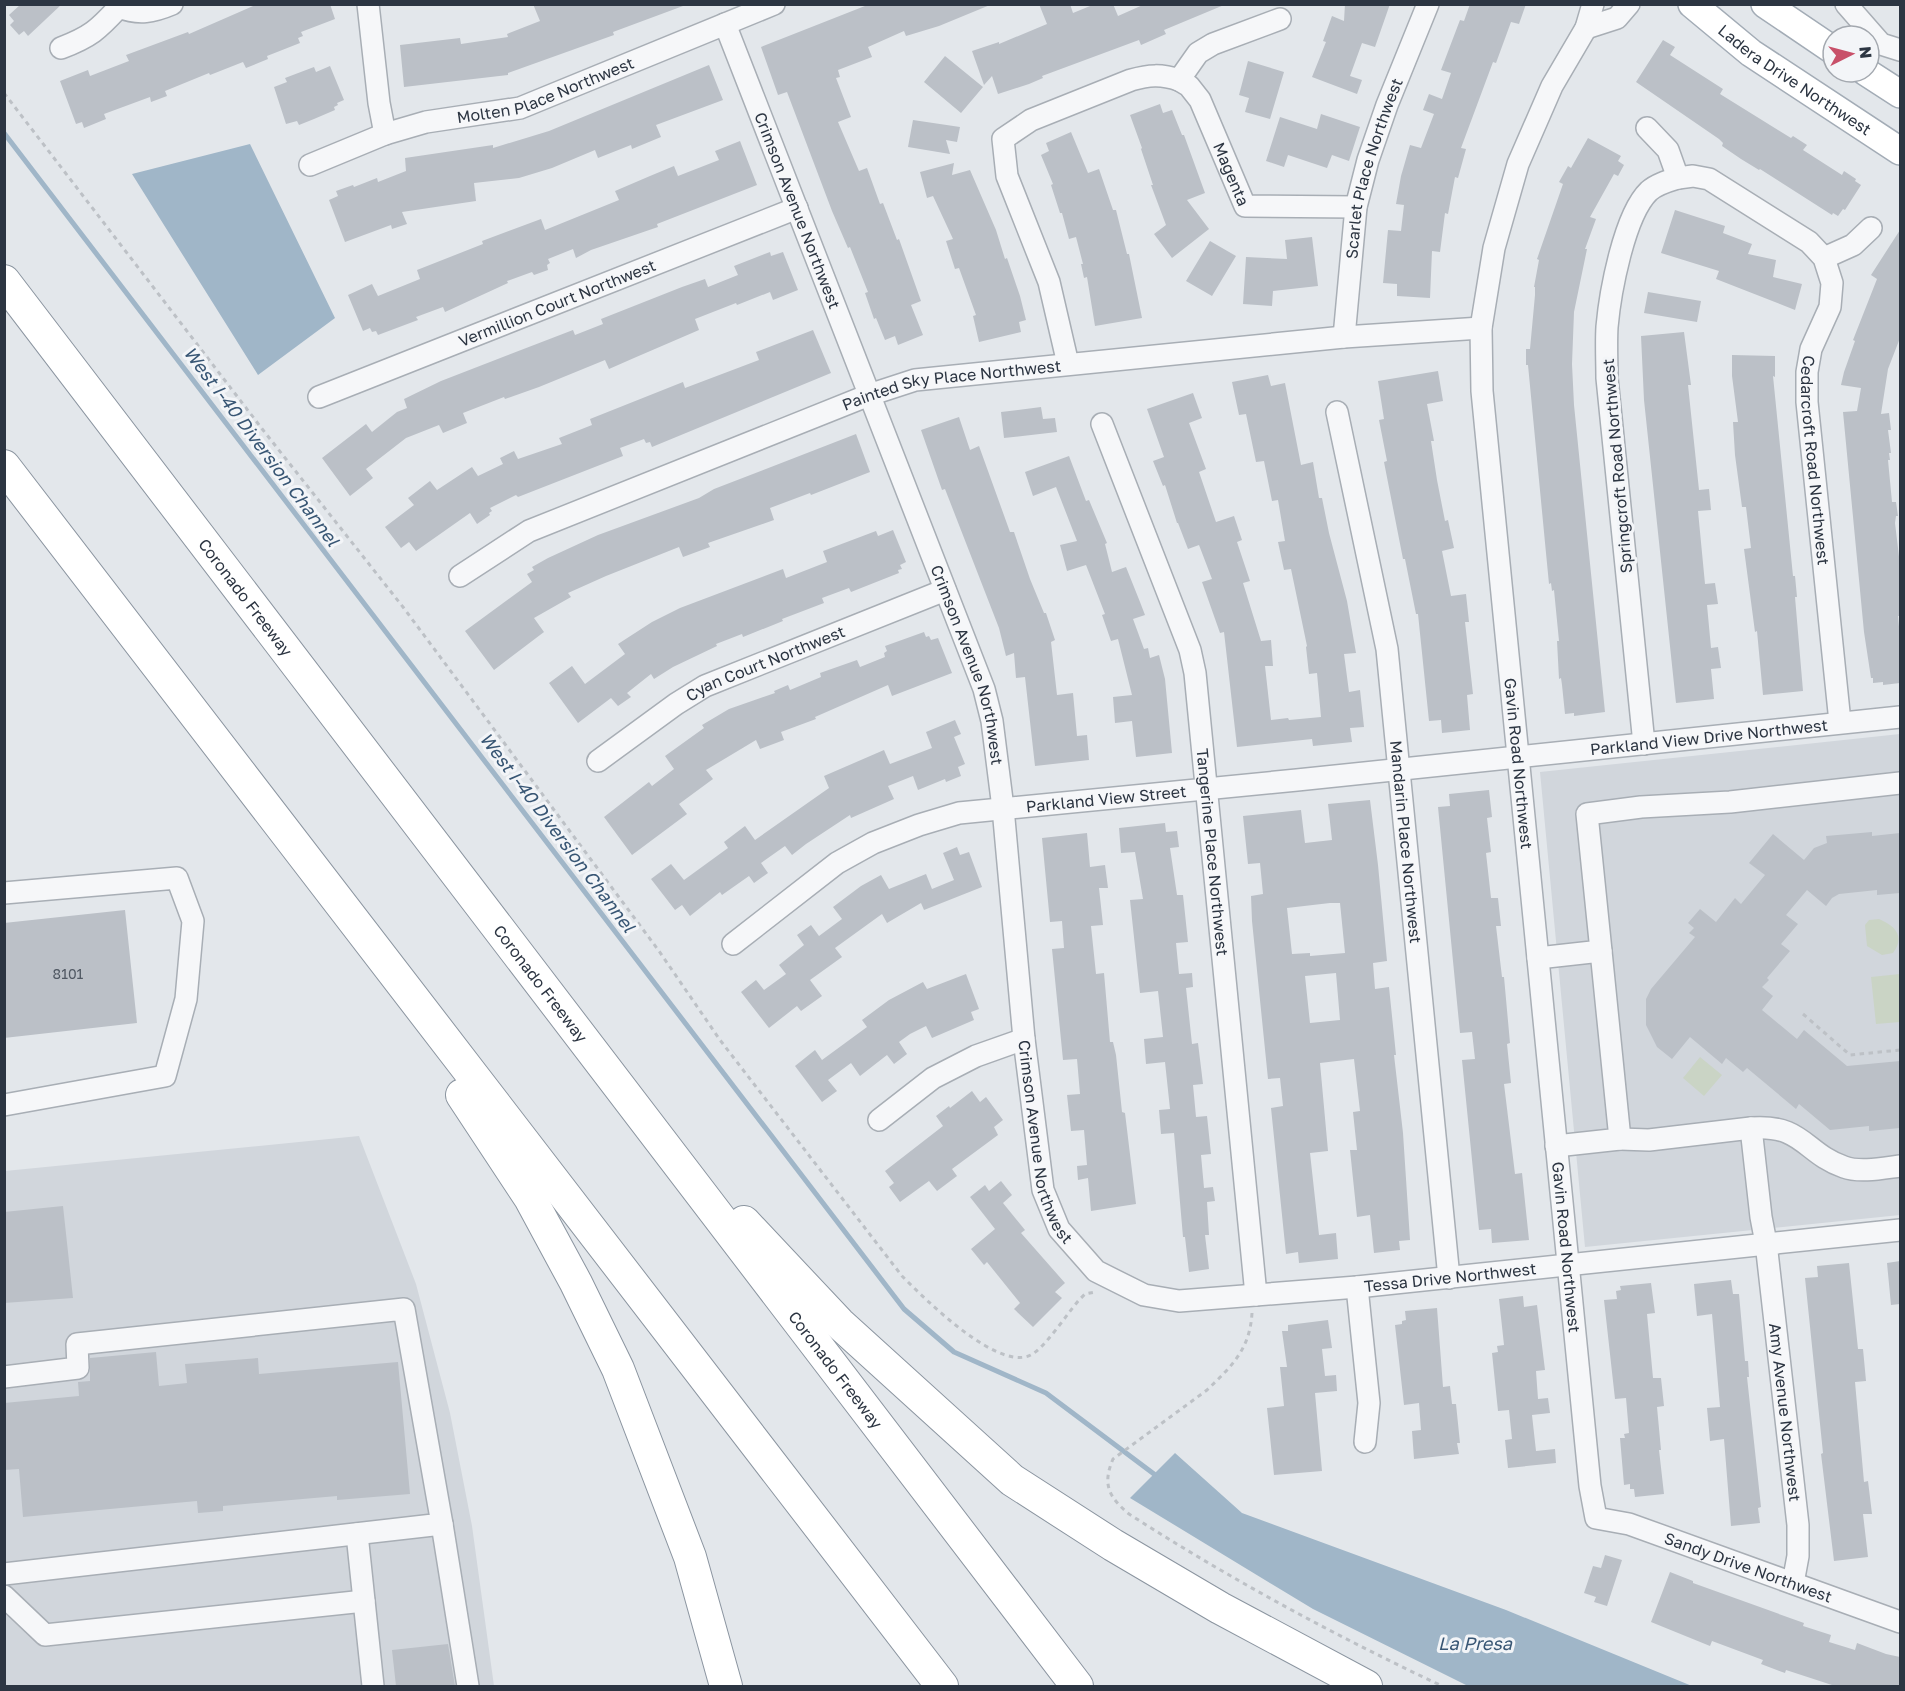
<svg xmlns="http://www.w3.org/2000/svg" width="1905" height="1691" font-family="'Golos Text',sans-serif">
<rect width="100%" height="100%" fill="#e3e7eb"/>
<path fill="#d1d6dc" d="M1900 734V1215L1585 1247 1540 772Z
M359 1136 416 1284 450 1413 472 1526 494 1686H5V1171Z"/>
<path fill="#cad4c5" d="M1879 919C1896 926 1905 937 1893 953L1882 955 1867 946 1865 925 1869 920Z
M1900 974V1022L1876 1024 1871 977Z
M1700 1057 1722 1075 1704 1096 1683 1078Z"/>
<path fill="#a0b6c8" d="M250 144 335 318 258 375 132 174Z
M1175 1453 1242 1513 1506 1610 1692 1686H1468L1313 1609 1130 1498Z"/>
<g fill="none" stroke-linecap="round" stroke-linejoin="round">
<path stroke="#a0b6c8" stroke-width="5" d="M4 133 904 1309 954 1352 1046 1393 1154 1474"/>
</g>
<path fill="#bbc0c7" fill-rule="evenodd" d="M21 4H62L28 36 24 31 19 35 10 25 14 21 9 15Z
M258 4H330L335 19 301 32 303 36 298 38 300 43 267 56 268 59 246 68 243 62 210 75 209 73 165 91 167 96 151 102 150 97 104 114 106 119 84 128 82 122 76 124 60 81 88 70 90 76 129 61 126 55 188 32 189 34Z
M533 4 683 6 613 32 614 35 508 73V75L404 87 400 45 460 38 461 44 508 37 507 34 540 21Z
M870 4 990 5 939 26 906 36 904 31 868 47 872 57 838 70 840 77 836 78 851 117 838 122 859 171 867 168 880 204 883 203 897 240 899 239 921 301 911 305 923 335 898 345 895 336 885 340 876 318 874 319 865 293 868 292 850 247 848 248 832 211 787 92 778 95 761 47Z
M1039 4H1070L1073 13 1095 4H1113L1118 16 1145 4 1224 5 1164 30 1166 34 1141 45 1139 40 1042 76 1043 78 1029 84 998 94 992 76 984 85 972 51 999 42V44L1047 24Z
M1345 4H1390L1375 47 1362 43 1350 76 1362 80 1357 94 1312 77 1326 42 1323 41 1332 16 1344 21Z
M1470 4H1526L1519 24 1511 22 1496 63 1493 62 1461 148 1466 149 1458 178 1455 177 1448 214 1445 213 1440 252 1432 251 1430 298 1397 296V284L1383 283 1388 230 1401 231 1404 205 1396 204 1401 176 1410 145 1421 148 1434 114 1423 110 1429 94 1442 99 1451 73 1441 70 1460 20 1464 21Z
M1663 40 1675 47 1670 55 1723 89 1720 94 1791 138 1793 136 1807 145 1803 150 1842 175 1844 171 1856 179 1855 181 1861 185 1845 210 1843 209 1838 216 1833 213 1832 215 1760 169 1759 170 1741 159 1722 146 1723 143 1719 139 1636 82Z
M945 56 983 87 961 113 924 82Z
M1248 61 1284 72 1270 119 1245 112 1249 98 1239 95Z
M709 65 723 100 656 125 661 137 632 149 631 145 598 158 595 150 552 168 519 178 474 183 476 201 402 212 407 224 392 229 391 225 345 242 329 200 338 196 336 191 353 185 354 187 377 178 378 182 406 171 405 158 493 145V148L549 131Z
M330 66 344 100 337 103 338 105 334 107 335 110 314 119 299 125 297 121 286 124 274 87 287 82 285 78 314 67 316 72Z
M1160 104 1163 113 1172 110 1182 135H1184L1205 193 1187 200 1209 229 1172 258 1154 234 1166 225 1151 185H1153L1141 149 1142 148 1130 115Z
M1321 114 1360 127 1349 161 1332 155 1327 168 1288 155 1284 167 1266 161 1280 117 1317 129Z
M913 120 960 127 957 142 946 140 950 154 908 147Z
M1071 132 1088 173 1099 169 1113 210H1116L1127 254H1129L1142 318 1095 326 1087 277 1084 278 1081 264H1083L1076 237 1069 239 1062 213H1060L1051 185 1053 184 1041 155 1049 151 1046 143Z
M1588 138 1621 156 1618 161 1624 165 1618 176 1614 174 1590 217 1596 219 1585 249H1587L1574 312 1572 364 1574 405 1605 712 1574 716V713L1565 714 1562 685 1561 678 1559 679 1557 641H1559L1554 590 1552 591 1551 583 1549 584 1546 553 1528 365H1526V349H1530L1535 295V287H1534L1539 260 1537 259 1563 184 1559 182 1568 166 1571 168Z
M740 141 757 185 657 224 658 227 591 250 576 258 573 249 548 259 550 263 547 265 548 270 534 275 532 272 507 281 508 283 445 312 443 307 416 317 418 320 378 335 376 331 372 332 370 328 363 331 348 295 372 284 378 296 420 279 417 270 483 244 482 241 541 219 545 230 619 200 615 191 650 176 674 166 678 176 719 160 715 151Z
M954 163 952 175 970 170 996 230 1005 259 1007 258 1020 296 1026 320 1019 322 1021 332 979 342 973 316 976 315 959 268 955 269 946 241 953 239 933 196 927 198 920 172Z
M1675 210 1725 226 1723 233 1752 244 1748 254 1776 260 1773 277 1802 284 1795 310 1716 279 1719 271 1661 253Z
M1900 230V338L1888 369 1881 414 1889 413 1891 430H1888L1891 453H1889L1890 460H1888L1892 502H1896L1898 516H1896L1895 523 1900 565V616H1898L1900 637V683L1883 685V682L1873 683V678H1871L1864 632 1843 412 1857 411 1861 388 1841 385 1844 372 1855 341 1853 340 1877 279 1871 275Z
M1312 237 1318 286 1273 291 1272 306 1243 304 1246 257 1287 259 1285 240Z
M1210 241 1236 256 1212 296 1186 281Z
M770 252 771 256 783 252 798 290 773 300 770 292 737 305 736 303 695 319 699 330 634 358 609 369 605 360 539 387 505 399 504 397 463 413 467 423 443 433 439 425 406 438 366 469 373 478 350 496 322 458 366 424 372 432 397 412 407 408 404 399 441 381 573 330 575 335 603 324 601 319 682 287 705 279 708 287 738 275 734 266Z
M1648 292 1701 301 1697 322 1644 313Z
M813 330 831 373 652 447 650 442 646 443 644 439 620 448 623 456 518 497 516 495 490 508 492 511 489 513 490 515 477 524 470 513 416 551 409 542 401 548 385 527 414 505 408 498 430 481 437 490 472 467 478 476 503 464 500 458 514 451 518 459 562 444 559 438 592 425 590 419 683 382 685 388 759 360 756 352Z
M1684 332 1691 385H1688L1699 490 1709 489 1711 510 1698 511 1705 584 1715 583 1718 604 1707 605 1711 648 1718 647 1721 668 1711 669 1714 699 1676 703 1644 400 1641 336Z
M1732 355 1775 356V377L1773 376 1793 576H1795L1797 597H1795L1803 691 1763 695 1757 631 1755 632 1744 549 1751 548 1746 507H1742L1735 455 1733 422H1738L1732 376Z
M1438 371 1443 401 1427 404 1434 441H1431L1437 480 1445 521 1448 520 1454 548 1442 551 1451 596 1466 594 1469 622H1465L1473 694 1467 695 1470 730 1442 733 1441 720 1429 721 1418 614H1416L1405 559H1403L1384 462 1387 461 1379 420 1384 419 1378 381Z
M1268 375 1271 386 1285 383 1301 465 1313 462 1319 498H1322L1329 533 1347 601 1356 653 1344 654 1349 692 1360 690 1364 727 1350 728 1352 742 1313 746 1312 739 1237 747 1224 632 1220 633 1202 582 1212 579 1199 545 1188 549 1178 523H1177L1165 485 1163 486 1153 461 1164 457 1147 409 1193 393 1202 418 1189 423 1206 469 1199 472 1216 522 1234 516 1242 540 1237 542 1250 581 1243 583 1261 641 1271 640 1273 666H1265L1271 720 1288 718 1289 720 1321 717 1317 673 1309 674 1306 647 1307 646 1291 569 1284 570 1278 542 1285 541 1278 500 1272 501 1264 461 1256 462 1246 414 1239 415 1232 382Z
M1041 407 1043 419 1055 418 1057 432 1004 438 1001 412Z
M959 417 970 450 979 446 1010 532H1014L1030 579 1044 613H1046L1055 640 1051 642 1057 695 1073 693 1077 736 1087 735 1089 760 1035 766 1025 677 1016 678 1014 653 1006 656 999 628 945 489 942 490 921 430Z
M856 434 870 472 811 495 810 493 770 508 774 520 708 543 710 547 683 557 679 547 606 576 568 593 571 597 534 618 544 632 494 670 465 631 532 582 527 574 534 570 532 567 548 558 598 535 699 498 714 489Z
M1069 456 1086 501 1089 500 1107 543 1105 544 1112 572 1126 567 1140 602 1145 615 1133 619 1144 649 1148 648 1150 658 1159 655 1165 679 1172 753 1136 757 1132 721 1115 723 1113 697 1132 695 1118 639 1111 641 1102 615 1105 614 1086 565 1067 571 1060 545 1077 541 1056 487 1033 496 1025 472Z
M893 530 906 562 900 565 902 569 898 570 899 573 851 592 849 588 822 598 824 603 782 619 783 621 743 637 742 634 716 644 717 646 673 667 654 679 651 674 627 693 631 697 618 706 611 698 578 723 549 683 572 666 585 684 625 654 618 644 652 622 680 608 783 569 786 578 827 562 823 551 876 531 878 536Z
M924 632 926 637 929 636 931 640 938 638 952 673 892 696 888 685 815 717 816 719 781 732 784 740 760 749 756 740 706 770 713 779 679 804 687 814 632 855 604 817 649 782 652 786 674 769 665 756 704 728 702 725 729 709 775 693 774 691 788 685 790 690 821 677 820 673 857 660 860 667 885 657 884 653 887 651 885 646Z
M955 720 961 734 954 737 965 764 958 767 961 776 946 782 945 779 918 790 913 776 888 786 894 799 851 818 850 815 806 844 792 855 785 846 761 863 768 873 754 883 749 876 722 895 720 892 690 916 682 905 675 910 651 879 671 864 684 880 728 848 724 842 745 826 755 840 829 788 824 776 884 750 890 764 932 748 926 732Z
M1489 790 1492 817 1487 818 1491 852 1486 853 1491 898H1498L1501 926H1496L1502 977H1504L1510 1043 1507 1044 1511 1083 1504 1084 1515 1174 1522 1173 1529 1240 1492 1243 1491 1229 1479 1230 1462 1060 1475 1059 1472 1032 1460 1033 1438 807 1450 806 1449 794Z
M1370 800 1378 865 1387 961 1373 963 1375 989 1389 987 1396 1055H1394L1403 1133 1410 1240 1399 1241 1400 1250 1374 1253 1370 1215 1357 1217 1350 1150H1357L1353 1112 1360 1111 1354 1059 1320 1063 1328 1151 1310 1153 1319 1235 1336 1233 1338 1259 1299 1263 1298 1252 1286 1254 1271 1108 1283 1106 1280 1078 1268 1079 1252 921 1251 896 1263 894 1260 863 1248 864 1243 816 1301 810 1305 843 1332 840 1328 804ZM1330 903H1340L1345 953 1310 956V953L1292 954 1287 908ZM1336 973 1340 1020 1310 1023 1305 976Z
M1165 823 1166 832 1177 831 1179 847 1170 848 1177 895H1183L1188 942 1176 943 1179 974 1192 973 1193 987 1186 988 1192 1044 1198 1043 1203 1084 1193 1085 1196 1117 1207 1116 1211 1154 1201 1155 1204 1188 1213 1187 1215 1201 1207 1202 1209 1235H1205L1209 1269 1189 1272 1185 1237H1183L1174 1133 1161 1134 1159 1110 1170 1109 1165 1062 1146 1064 1144 1039 1163 1037 1158 991 1140 993 1130 900 1143 899 1135 852 1121 853 1119 828Z
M1872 832V836L1900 833V893L1877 895V890L1839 894 1832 898 1826 906 1807 890 1786 915 1798 924 1781 944 1790 951 1767 978 1769 980 1762 987 1773 996 1762 1010 1797 1039 1804 1030 1847 1066 1900 1061V1128L1869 1131V1126L1830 1130 1799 1104 1796 1109 1747 1068 1743 1072 1726 1058 1722 1064 1690 1037 1672 1059 1657 1047 1646 1025V999L1651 989 1695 937 1689 933 1694 928 1688 923 1700 909 1716 922 1735 898 1741 904 1765 875 1749 863 1773 834 1804 860 1814 848 1827 843 1826 836Z
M1087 833 1090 867 1105 865 1108 888H1099L1103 925 1091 926 1096 974 1104 973 1110 1042H1113L1116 1055 1122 1112 1125 1113 1136 1204 1091 1211 1088 1178 1078 1180 1077 1166 1087 1165 1084 1130 1071 1131 1067 1095 1080 1094 1077 1059 1063 1060 1052 949 1064 948 1062 921 1050 922 1042 838Z
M957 847 960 855 969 852 982 887 924 910 921 903 887 923 882 914 835 948 842 957 810 980 822 996 801 1011 797 1006 769 1028 741 992 756 980 764 990 786 974 779 965 804 945 797 935 811 925 819 936 842 919 833 907 861 886 881 875 889 889 926 874 932 889 954 880 943 853Z
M125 910 137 1023 4 1038V923Z
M966 974 979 1009 971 1012 974 1020 932 1038 926 1026 910 1034 899 1042 907 1054 894 1064 887 1055 860 1076 851 1063 828 1080 837 1091 822 1102 795 1066 815 1050 822 1060 867 1027 862 1020 889 1000 923 982 927 989Z
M972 1091 980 1102 986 1097 1003 1120 994 1127 998 1135 952 1169 957 1176 937 1191 929 1181 900 1202 889 1187 894 1183 885 1171 943 1126 936 1116 949 1106 950 1108Z
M1001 1181 1012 1195 1003 1203 1025 1230 1021 1233 1065 1283 1055 1292 1062 1298 1033 1327 1014 1309 1020 1303 987 1262 984 1265 971 1249 995 1229 970 1197 985 1185 989 1191Z
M63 1206 73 1298 4 1303V1212Z
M1900 1261V1304L1891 1305 1887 1263Z
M1849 1263 1858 1349H1863L1866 1381 1855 1382 1864 1482 1868 1481 1872 1514H1863L1868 1557 1834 1561 1821 1454 1823 1453 1805 1278 1818 1277 1817 1266Z
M1731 1280 1733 1294H1739L1745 1361H1748L1749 1377H1747L1761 1507 1758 1508 1760 1523 1731 1526 1724 1439 1710 1441 1707 1408 1720 1407 1712 1314 1697 1316 1694 1284Z
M1651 1283 1655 1313 1647 1314 1653 1378H1661L1664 1406 1657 1407 1661 1450H1659L1664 1494 1635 1497 1634 1489H1630V1484L1624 1485 1620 1438H1625L1624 1434 1629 1433 1626 1398 1615 1399 1604 1300 1617 1299 1616 1291 1621 1290 1620 1286Z
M1523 1296 1524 1307 1537 1305 1545 1370 1536 1371 1538 1399 1548 1398 1550 1413 1532 1415 1536 1451 1555 1449 1556 1463 1508 1468 1505 1440 1512 1439 1509 1410 1498 1411 1492 1353 1498 1352 1497 1346 1504 1345 1499 1299Z
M1437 1308 1443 1387 1450 1386 1452 1404H1456L1460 1443H1457L1459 1454 1414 1459 1412 1431 1421 1430 1419 1403 1404 1405 1395 1325 1402 1324V1321L1406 1320 1405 1311Z
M1328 1320 1332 1348 1322 1349 1325 1376 1336 1375 1337 1391 1315 1393 1322 1471 1274 1475 1267 1408 1284 1406 1280 1367H1287L1282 1331H1288V1325Z
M156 1352 159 1386 187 1383 185 1364 258 1358 259 1374 398 1362 410 1494 337 1500V1496L223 1506V1511L198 1513 197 1501 23 1517 19 1469 4 1470V1403L79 1396 78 1382 90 1381V1358Z
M1605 1555 1622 1560 1607 1606 1594 1602 1596 1597 1584 1593 1593 1566 1601 1568Z
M1670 1572 1693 1581V1583L1804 1623 1803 1626 1831 1635 1829 1642 1855 1650 1857 1643 1886 1654 1900 1657V1686H1835L1786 1670 1785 1673 1761 1664 1763 1660 1712 1641 1710 1646 1651 1622Z
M448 1644 455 1686H396L392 1650Z"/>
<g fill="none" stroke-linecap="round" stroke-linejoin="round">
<g stroke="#a8aeb5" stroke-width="24">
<g id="minor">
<path d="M368 4 379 103 385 134"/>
<path id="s1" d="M1593 4 1586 28 1552 86 1518 164 1494 248 1481 328 1482 391 1590 1486 1596 1518 1629 1524 1900 1622"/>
<path d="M1846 4 1881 44 1900 50"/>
<path id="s2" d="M725 24 984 689 992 721 1003 808 1024 1039 1043 1190 1059 1229 1096 1271 1144 1295 1179 1301 1357 1287 1900 1230"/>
<path d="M1586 28 1617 18 1629 4"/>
<path d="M61 48C90 37 98 30 119 7 139 15 153 12 172 4"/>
<path id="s3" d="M1179 80 1189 86 1200 100 1245 206 1356 207"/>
<path id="s4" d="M1647 128 1668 150 1678 178 1693 176 1709 179 1809 242 1824 258 1832 283 1830 307 1811 349 1807 372V402L1840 722"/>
<path id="s5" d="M310 165 385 134 426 122 520 108 774 4"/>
<path d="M1824 258 1853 245 1871 228"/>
<path id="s6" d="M1344 337 1356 207 1368 160 1387 105 1428 4"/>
<path d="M1068 364 1049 282 1007 176 1003 139 1031 120 1131 80C1149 75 1161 74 1179 80L1198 53 1213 44 1280 19"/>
<path id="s7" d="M319 397 797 208"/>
<path id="s8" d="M1337 412 1387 649 1449 1278"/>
<path id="s9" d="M1102 424 1190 650 1195 673 1256 1295"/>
<path id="s10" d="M460 576 529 531 869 395 915 380 1344 337 1481 328"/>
<path d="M1644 744 1607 378C1607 362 1606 344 1607 327 1610 293 1624 215 1649 191 1657 184 1668 181 1678 178"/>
<path id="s11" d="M598 761 676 704 705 686 945 590"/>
<path d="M4 893 177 878 193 921 186 999 165 1076 4 1105"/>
<path id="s12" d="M733 944 837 863 873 843 919 825 959 813 1297 780 1900 717"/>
<path d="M1538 958 1601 951 1587 814 1641 807 1730 802 1900 783"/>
<path d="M879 1120 933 1078 976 1056 1024 1039"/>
<path d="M1751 1128C1803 1124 1804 1153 1844 1167 1860 1173 1884 1168 1900 1166"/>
<path id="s13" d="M1620 1139 1649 1140 1751 1128 1761 1217 1766 1243 1798 1525V1556L1793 1583"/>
<path d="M1556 1146 1620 1139 1601 951"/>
<path d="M1357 1287 1369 1403 1365 1442"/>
<path d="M4 1377 78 1368 77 1344 404 1309 442 1524 4 1574"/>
<path d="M442 1524 468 1686"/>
<path d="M357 1534 373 1686"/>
<path d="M4 1596 45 1635 364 1601"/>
</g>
</g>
<g stroke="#a3acb6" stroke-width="30">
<g id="major">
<path id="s14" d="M1692 4 1751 53 1900 151"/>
<path d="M1765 4 1833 50"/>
<path d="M1866 72 1900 94"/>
</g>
</g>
<g stroke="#8b95a0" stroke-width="34">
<g id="highway">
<path id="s15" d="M4 281 1077 1686"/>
<path d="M4 466C318 872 628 1280 942 1686"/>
<path d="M462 1095 530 1198 576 1283 618 1369 690 1557 726 1686"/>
<path d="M744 1222 839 1323 1012 1480 1113 1545 1220 1608 1366 1686"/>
</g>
</g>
<path stroke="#bdc1c6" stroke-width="3" stroke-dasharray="4.5 4.5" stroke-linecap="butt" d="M4 93 263 430 403 607 659 951 720 1040 902 1276C924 1298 1002 1377 1034 1353 1048 1343 1067 1314 1079 1300L1085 1294 1095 1292
M1803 1014 1850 1055 1900 1050
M1252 1313C1250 1349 1232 1366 1207 1390L1113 1459C1102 1485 1109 1497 1129 1514 1230 1579 1334 1635 1442 1686"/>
<use href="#minor" stroke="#f6f7f9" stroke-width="21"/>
<use href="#major" stroke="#fff" stroke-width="27"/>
<use href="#highway" stroke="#fff" stroke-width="32"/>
</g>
<g text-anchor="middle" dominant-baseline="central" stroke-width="6" stroke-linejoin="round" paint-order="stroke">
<g font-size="14" fill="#505863">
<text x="68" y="973">8101</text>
</g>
<g font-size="16" fill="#2c3542" stroke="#f3f5f8">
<text stroke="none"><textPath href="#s14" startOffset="128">Ladera Drive Northwest</textPath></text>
<text stroke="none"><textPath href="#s5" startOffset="248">Molten Place Northwest</textPath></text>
<text stroke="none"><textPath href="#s6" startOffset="172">Scarlet Place Northwest</textPath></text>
<text stroke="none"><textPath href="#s3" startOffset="110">Magenta</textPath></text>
<text stroke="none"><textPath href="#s2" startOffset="200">Crimson Avenue Northwest</textPath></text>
<text stroke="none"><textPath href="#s7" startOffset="256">Vermillion Court Northwest</textPath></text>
<text stroke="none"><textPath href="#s10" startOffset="532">Painted Sky Place Northwest</textPath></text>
<text stroke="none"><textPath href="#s4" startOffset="440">Cedarcroft Road Northwest</textPath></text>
<text transform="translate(1617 466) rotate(-95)">Springcroft Road Northwest</text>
<text stroke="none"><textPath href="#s15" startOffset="398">Coronado Freeway</textPath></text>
<text stroke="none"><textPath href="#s11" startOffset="195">Cyan Court Northwest</textPath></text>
<text stroke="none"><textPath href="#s2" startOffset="686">Crimson Avenue Northwest</textPath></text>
<text stroke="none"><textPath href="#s12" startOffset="1018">Parkland View Drive Northwest</textPath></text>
<text stroke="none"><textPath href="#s1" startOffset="783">Gavin Road Northwest</textPath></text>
<text stroke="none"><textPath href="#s12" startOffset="412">Parkland View Street</textPath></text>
<text stroke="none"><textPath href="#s8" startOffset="436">Mandarin Place Northwest</textPath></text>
<text stroke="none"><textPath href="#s9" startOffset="446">Tangerine Place Northwest</textPath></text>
<text stroke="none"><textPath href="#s15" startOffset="884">Coronado Freeway</textPath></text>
<text stroke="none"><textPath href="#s2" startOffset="1172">Crimson Avenue Northwest</textPath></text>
<text stroke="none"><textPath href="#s1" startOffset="1269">Gavin Road Northwest</textPath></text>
<text stroke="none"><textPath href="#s2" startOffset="1678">Tessa Drive Northwest</textPath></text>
<text stroke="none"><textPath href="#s15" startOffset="1370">Coronado Freeway</textPath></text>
<text stroke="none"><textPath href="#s13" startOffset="418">Amy Avenue Northwest</textPath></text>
<text stroke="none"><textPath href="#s1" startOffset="1702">Sandy Drive Northwest</textPath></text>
</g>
<g font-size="18" font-style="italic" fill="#385674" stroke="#f3f5f8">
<text transform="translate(262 446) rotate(53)">West I-40 Diversion Channel</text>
<text transform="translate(558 832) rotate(53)">West I-40 Diversion Channel</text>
<text x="1475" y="1643">La Presa</text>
</g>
</g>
<rect width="1905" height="1691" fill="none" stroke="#2c3542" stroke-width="12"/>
<g transform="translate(1851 54) rotate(84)"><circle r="28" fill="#f3f5f8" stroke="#a3a8af" stroke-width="1.5"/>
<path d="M0-4.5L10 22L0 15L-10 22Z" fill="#c85069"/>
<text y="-9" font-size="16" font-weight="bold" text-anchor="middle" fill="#2c3542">N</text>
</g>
</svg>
